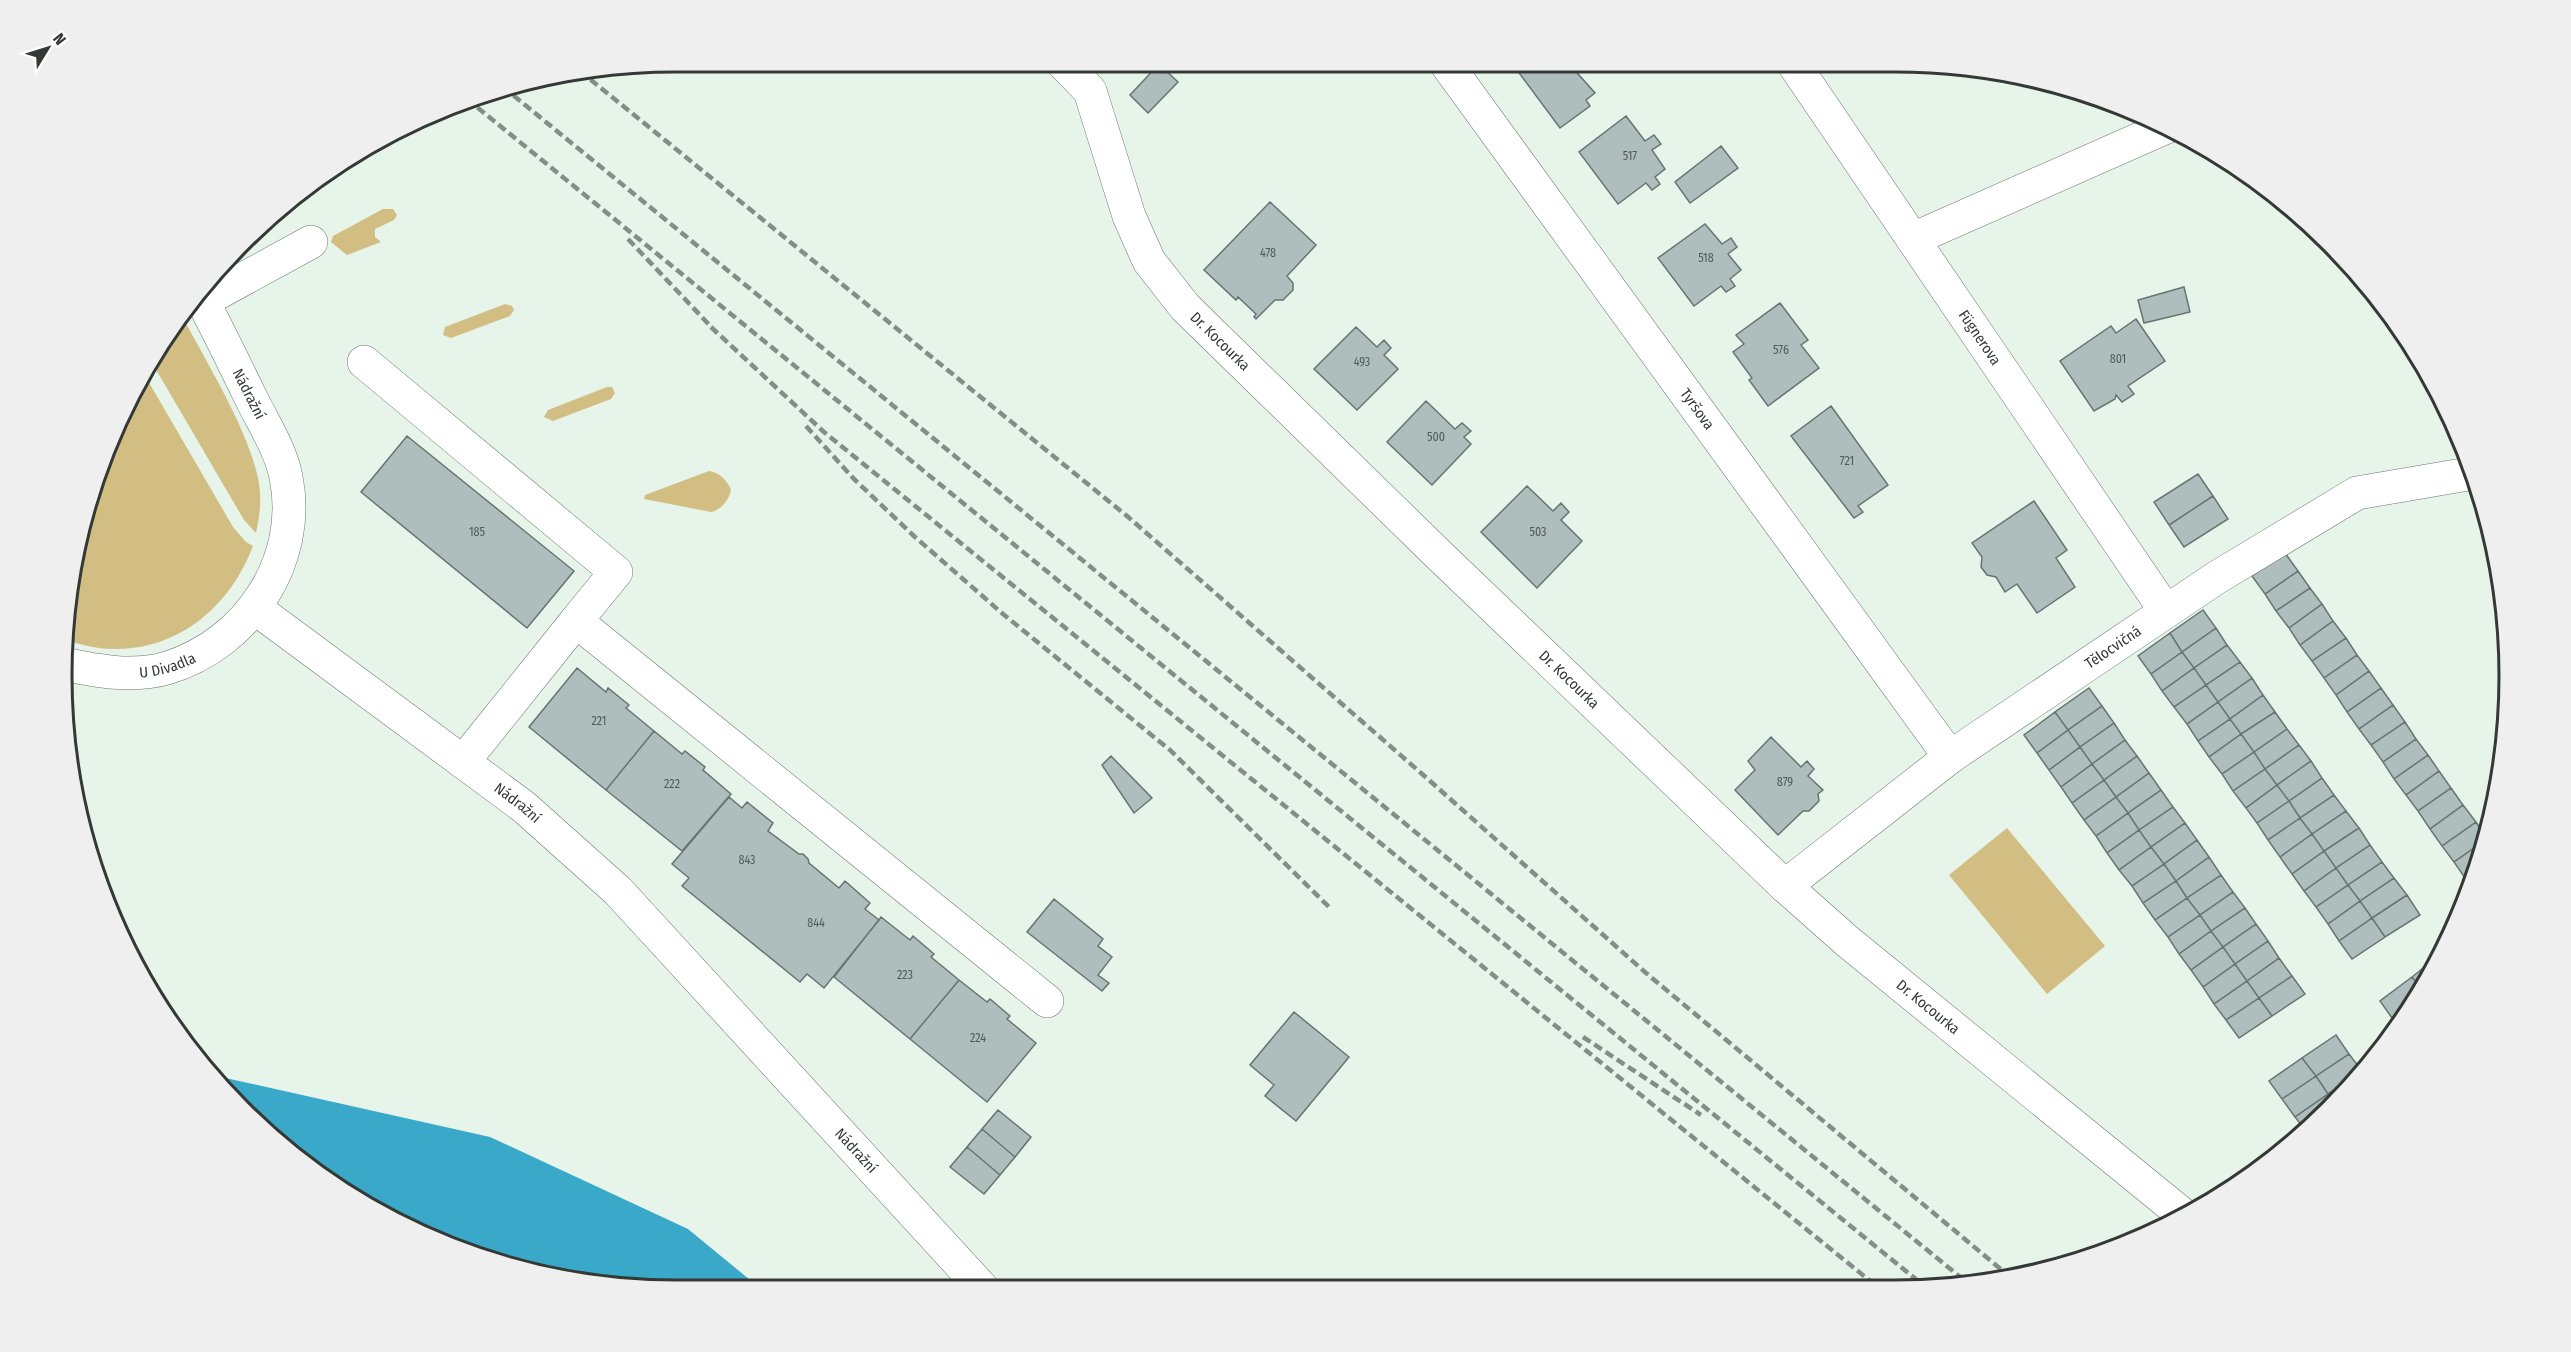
<svg xmlns="http://www.w3.org/2000/svg" width="2571" height="1352" font-family="'Fira Sans Condensed',sans-serif">
<rect width="100%" height="100%" fill="#e6f4ea"/>
<path fill="#d2be83" d="M383 209H393L397 215 394 220 375 229V237L381 242 347 255 331 242 333 236Z
M505 304 512 306 514 310 510 316 451 338 443 335 445 327Z
M181 314C206 362 247 427 258 478 262 497 260 515 256 533L244 520 151 361 165 335Z
M144 374 233 527 246 542 253 546C231 604 182 648 118 649 99 650 81 644 63 640L82 517 108 441Z
M607 387H612L615 393 611 399 553 421 544 417 548 410Z
M709 471C719 472 728 481 731 490 729 500 721 510 711 512L644 499 645 495Z
M2007 828 2105 946 2047 994 1949 875Z"/>
<path fill="#3aa8c8" d="M212 1075 490 1137 688 1229 761 1289H636L517 1269 404 1227 302 1164 241 1110Z"/>
<path fill="#adbebc" stroke="#667573" stroke-width="1.5" d="M1175 62H1194L1181 71Z
M1511 62H1576L1571 66 1595 93 1586 100 1590 106 1560 128Z
M1159 64 1178 82 1148 113 1130 95Z
M1626 116 1645 141 1654 135 1661 144 1652 150 1665 169 1655 177 1660 184 1652 190 1646 183 1618 204 1579 152Z
M1721 146 1738 168 1690 203 1675 182Z
M1270 202 1316 245 1287 276 1293 283V290L1283 300H1275L1256 319 1254 317 1256 314 1238 297 1236 300 1204 270Z
M1705 224 1722 244 1731 238 1737 247 1728 254 1741 270 1730 279 1735 286 1726 292 1721 286 1694 306 1658 258Z
M2184 287 2190 312 2144 323 2138 300Z
M1780 303 1808 340 1801 345 1819 368 1768 406 1749 380 1752 378 1733 352 1744 344 1736 335Z
M2136 319 2165 361 2128 386 2134 394 2122 402 2116 395 2115 399 2094 411 2060 361 2111 326 2116 333Z
M1356 327 1377 347 1384 340 1391 348 1384 355 1398 369 1357 410 1314 369Z
M1426 401 1455 429 1462 423 1471 431 1464 437 1471 444 1432 485 1387 442Z
M1831 406 1888 485 1858 506 1863 512 1854 518 1791 436Z
M407 436 574 571 527 628 361 492Z
M2198 474 2213 496 2169 525 2154 502Z
M1527 486 1553 511 1561 503 1569 512 1561 520 1582 541 1537 588 1481 532Z
M2213 496 2228 519 2184 547 2169 525Z
M2034 501 2067 550 2056 558 2075 587 2037 613 2017 584 2005 592 1996 577 1987 575 1981 567 1982 557 1972 543Z
M2285 553 2298 571 2265 594 2252 576Z
M2298 571 2310 588 2276 611 2265 594Z
M2310 588 2322 604 2289 628 2276 611Z
M2322 604 2333 621 2300 645 2289 628Z
M2203 610 2216 628 2182 652 2170 633Z
M2333 621 2346 638 2312 661 2300 645Z
M2216 628 2227 645 2194 668 2182 652Z
M2170 633 2182 652 2151 674 2138 656Z
M2346 638 2357 655 2324 678 2312 661Z
M2227 645 2240 662 2206 685 2194 668Z
M2182 652 2194 668 2162 691 2151 674Z
M2357 655 2369 671 2336 695 2324 678Z
M2240 662 2252 678 2218 702 2206 685Z
M577 668 606 692 608 688 629 705 626 708 654 731 606 790 529 727Z
M2194 668 2206 685 2174 707 2162 691Z
M2369 671 2381 688 2347 712 2336 695Z
M2252 678 2263 695 2230 719 2218 702Z
M2206 685 2218 702 2187 724 2174 707Z
M2089 688 2102 706 2068 730 2055 712Z
M2381 688 2393 705 2359 729 2347 712Z
M2263 695 2275 712 2241 734 2230 719Z
M2218 702 2230 719 2198 741 2187 724Z
M2393 705 2405 722 2371 745 2359 729Z
M2102 706 2114 723 2080 747 2068 730Z
M2055 712 2068 730 2037 753 2024 735Z
M2275 712 2287 729 2254 752 2241 734Z
M2230 719 2241 734 2209 757 2198 741Z
M2405 722 2416 739 2383 762 2371 745Z
M2114 723 2125 740 2092 764 2080 747Z
M2287 729 2299 745 2265 769 2254 752Z
M2068 730 2080 747 2049 770 2037 753Z
M654 731 682 754 685 751 705 767 703 770 731 794 682 851 606 790Z
M2241 734 2254 752 2222 774 2209 757Z
M1771 737 1801 767 1807 761 1814 769 1808 776 1823 790 1818 794 1819 801 1809 811H1803L1778 835 1735 790 1755 770 1748 761Z
M2416 739 2428 755 2394 779 2383 762Z
M2125 740 2137 756 2104 780 2092 764Z
M2299 745 2311 761 2277 785 2265 769Z
M2080 747 2092 764 2061 787 2049 770Z
M2254 752 2265 769 2233 791 2222 774Z
M2428 755 2439 771 2406 795 2394 779Z
M1111 756 1152 798 1134 813 1102 765Z
M2137 756 2149 773 2116 797 2104 780Z
M2311 761 2322 778 2289 801 2277 785Z
M2092 764 2104 780 2072 803 2061 787Z
M2265 769 2277 785 2246 808 2233 791Z
M2439 771 2451 788 2418 811 2406 795Z
M2149 773 2161 790 2128 813 2116 797Z
M2322 778 2334 795 2300 818 2289 801Z
M2104 780 2116 797 2084 820 2072 803Z
M2277 785 2289 801 2257 823 2246 808Z
M2451 788 2463 805 2430 829 2418 811Z
M2161 790 2173 807 2139 830 2128 813Z
M2334 795 2346 811 2312 834 2300 818Z
M729 797 742 808 747 802 773 823 768 831 799 854H803L808 859 809 863 839 888 845 881 870 903 865 909 879 920 824 988 807 974 800 982 682 886 689 878 672 864Z
M2116 797 2128 813 2096 836 2084 820Z
M2289 801 2300 818 2268 840 2257 823Z
M2463 805 2476 822 2442 846 2430 829Z
M2173 807 2185 823 2151 847 2139 830Z
M2346 811 2359 828 2324 851 2312 834Z
M2128 813 2139 830 2107 853 2096 836Z
M2300 818 2312 834 2280 857 2268 840Z
M2476 822 2487 839 2454 862 2442 846Z
M2185 823 2197 840 2164 864 2151 847Z
M2359 828 2370 845 2336 868 2324 851Z
M2139 830 2151 847 2119 870 2107 853Z
M2312 834 2324 851 2292 874 2280 857Z
M2487 839 2473 876 2467 881 2454 862Z
M2197 840 2209 857 2176 881 2164 864Z
M2370 845 2382 862 2348 885 2336 868Z
M2151 847 2164 864 2132 886 2119 870Z
M2324 851 2336 868 2304 891 2292 874Z
M2209 857 2221 875 2187 898 2176 881Z
M2382 862 2394 878 2360 901 2348 885Z
M2164 864 2176 881 2143 903 2132 886Z
M2336 868 2348 885 2316 907 2304 891Z
M2221 875 2233 892 2200 915 2187 898Z
M2394 878 2407 895 2372 918 2360 901Z
M2176 881 2187 898 2155 920 2143 903Z
M2348 885 2360 901 2328 924 2316 907Z
M2233 892 2245 908 2211 931 2200 915Z
M2407 895 2420 915 2385 937 2372 918Z
M2187 898 2200 915 2168 937 2155 920Z
M1054 899 1103 939 1098 946 1112 957 1098 975 1109 983 1102 991 1027 932Z
M2360 901 2372 918 2339 941 2328 924Z
M2245 908 2256 924 2223 947 2211 931Z
M2200 915 2211 931 2179 954 2168 937Z
M881 917 910 940 913 936 934 954 931 957 959 980 910 1039 834 977Z
M2372 918 2385 937 2352 959 2339 941Z
M2256 924 2268 941 2235 964 2223 947Z
M2211 931 2223 947 2191 970 2179 954Z
M2268 941 2279 958 2247 981 2235 964Z
M2223 947 2235 964 2203 987 2191 970Z
M2443 952 2420 987 2412 977Z
M2279 958 2292 976 2259 998 2247 981Z
M2235 964 2247 981 2214 1004 2203 987Z
M2292 976 2305 994 2272 1016 2259 998Z
M2412 977 2420 987 2406 1008 2392 1018 2380 1001Z
M959 980 987 1002 990 999 1010 1016 1007 1019 1036 1043 987 1102 910 1039Z
M2247 981 2259 998 2226 1020 2214 1004Z
M2259 998 2272 1016 2239 1038 2226 1020Z
M2406 1008 2396 1023 2392 1018Z
M1294 1012 1349 1057 1296 1121 1265 1096 1274 1085 1250 1065Z
M2336 1035 2349 1054 2316 1076 2302 1058Z
M2349 1054 2362 1071 2328 1094 2316 1076Z
M2302 1058 2316 1076 2282 1099 2269 1081Z
M2362 1071 2357 1081 2335 1102 2328 1094Z
M2316 1076 2328 1094 2295 1117 2282 1099Z
M2328 1094 2335 1102 2305 1130 2295 1117Z
M998 1110 1031 1137 1015 1157 982 1129Z
M982 1129 1015 1157 1000 1175 967 1147Z
M967 1147 1000 1175 984 1194 950 1167Z"/>
<g fill="none" stroke-linecap="round" stroke-linejoin="round">
<g stroke="#6b776f" stroke-width="34">
<g id="minor">
<path id="s1" d="M1062 62 1090 91 1129 216 1149 261 1185 307 1440 556 1785 886 1847 941 2182 1214"/>
<path id="s2" d="M1445 62 1950 757"/>
<path id="s3" d="M1793 63 2165 610"/>
<path d="M1913 239 2169 126"/>
<path d="M203 301 311 242"/>
<path d="M364 362 616 572 576 621"/>
<path id="s4" d="M255 608 524 807 618 891 982 1288"/>
<path id="s5" d="M63 664C97 671 132 678 167 668 247 644 303 561 286 477 281 451 265 426 253 402 235 365 217 328 198 292"/>
<path d="M463 762 576 621 1047 1001"/>
<path id="s6" d="M1785 886 1950 757 2216 578 2357 493 2474 473"/>
</g>
</g>
<use href="#minor" stroke="#fff" stroke-width="33"/>
<path stroke="#848d87" stroke-width="4.5" stroke-dasharray="9 4.5" stroke-linecap="butt" d="M580 71 1127 516 1421 773 1646 973 2009 1276
M503 87 1970 1285
M467 99 1923 1285
M628 239 717 333
M711 327 824 432 1875 1285
M806 426 854 479 915 537 1003 614 1170 750 1331 909
M1583 1037 1701 1115"/>
</g>
<g text-anchor="middle" dominant-baseline="central" stroke-width="4.5" stroke-linejoin="round" paint-order="stroke">
<g font-size="12" fill="#525a58">
<text x="1630" y="156">517</text>
<text x="1268" y="253">478</text>
<text x="1706" y="258">518</text>
<text x="1781" y="350">576</text>
<text x="2118" y="359">801</text>
<text x="1362" y="362">493</text>
<text x="1436" y="437">500</text>
<text x="1847" y="461">721</text>
<text x="477" y="532">185</text>
<text x="1538" y="532">503</text>
<text x="599" y="721">221</text>
<text x="1785" y="782">879</text>
<text x="672" y="784">222</text>
<text x="747" y="860">843</text>
<text x="816" y="923">844</text>
<text x="905" y="975">223</text>
<text x="978" y="1038">224</text>
</g>
<g font-size="15" fill="#343936" stroke="#fff">
<text stroke="none"><textPath href="#s3" startOffset="332">Fügnerova</textPath></text>
<text stroke="none"><textPath href="#s1" startOffset="328">Dr. Kocourka</textPath></text>
<text transform="translate(249 394) rotate(63)">Nádražní</text>
<text stroke="none"><textPath href="#s2" startOffset="429">Tyršova</textPath></text>
<text stroke="none"><textPath href="#s6" startOffset="406">Tělocvičná</textPath></text>
<text stroke="none"><textPath href="#s5" startOffset="106">U Divadla</textPath></text>
<text stroke="none"><textPath href="#s1" startOffset="814">Dr. Kocourka</textPath></text>
<text stroke="none"><textPath href="#s4" startOffset="327">Nádražní</textPath></text>
<text stroke="none"><textPath href="#s1" startOffset="1300">Dr. Kocourka</textPath></text>
<text stroke="none"><textPath href="#s4" startOffset="813">Nádražní</textPath></text>
</g>
</g>
<path d="M0 0H2571V1352H0ZM676 72H1895A604 604 0 0 1 2499 676V676A604 604 0 0 1 1895 1280H676A604 604 0 0 1 72 676V676A604 604 0 0 1 676 72Z" fill="#efefef" fill-rule="evenodd"/>
<path fill="none" stroke="#343936" stroke-width="3" d="M676 72H1895A604 604 0 0 1 2499 676V676A604 604 0 0 1 1895 1280H676A604 604 0 0 1 72 676V676A604 604 0 0 1 676 72Z"/>
<g transform="translate(48 48) rotate(52)" stroke="#ffffff" stroke-width="4.5" paint-order="stroke">
<path d="M0-4.5L10 22L0 15L-10 22Z" fill="#343936"/>
<text y="-9" font-size="16" font-weight="bold" text-anchor="middle" fill="#343936">N</text>
</g>
</svg>
